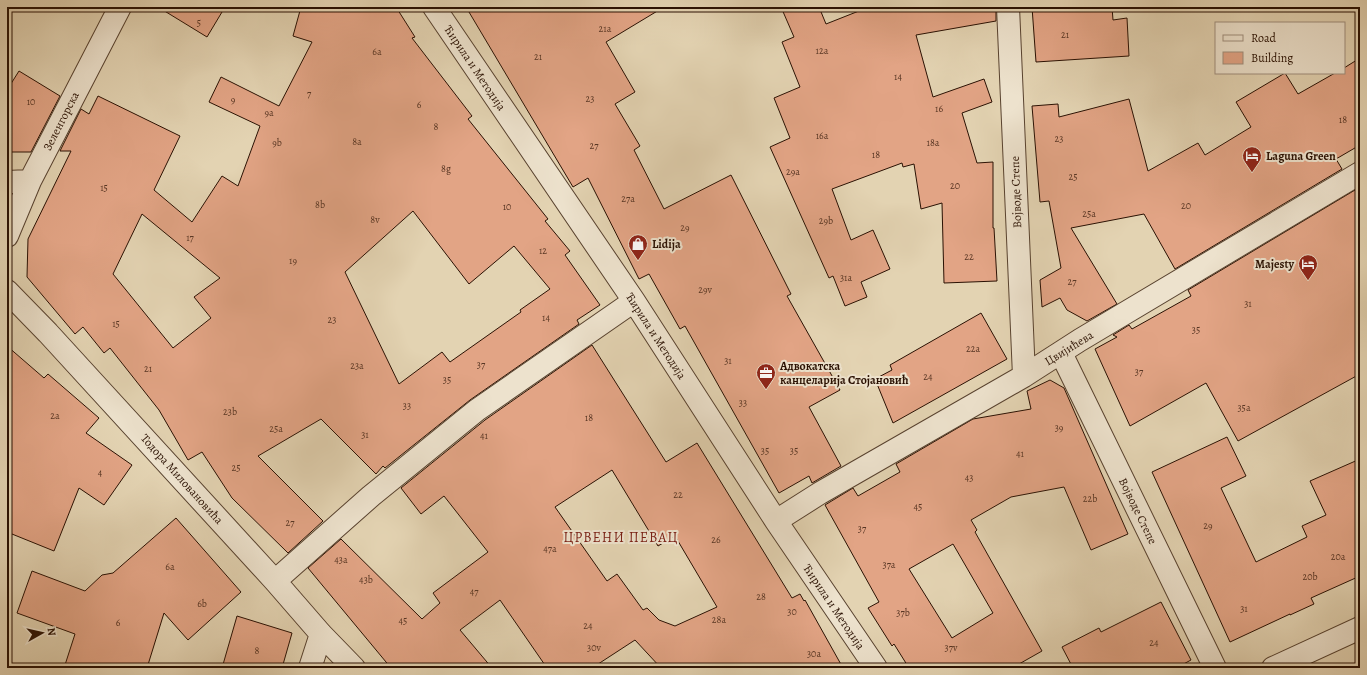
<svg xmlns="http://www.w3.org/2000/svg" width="1367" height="675" font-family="Alegreya,serif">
<rect width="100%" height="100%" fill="#e3d3b2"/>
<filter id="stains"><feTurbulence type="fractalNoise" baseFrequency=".005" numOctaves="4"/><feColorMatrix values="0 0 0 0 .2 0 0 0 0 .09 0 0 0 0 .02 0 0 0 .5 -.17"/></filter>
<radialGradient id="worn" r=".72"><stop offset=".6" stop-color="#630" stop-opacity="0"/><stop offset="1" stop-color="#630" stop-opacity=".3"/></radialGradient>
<path fill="#e2a485" stroke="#2a1103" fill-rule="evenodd" d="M158 7H225L207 37Z
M301 7H396L415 37 412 38 472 116 468 119 548 219 545 221 570 251 565 255 600 305 577 320 579 324 470 400 385 468 383 466 376 474 321 419 258 456 323 521 288 553 232 498 202 452 188 460 159 410 110 348 104 353 83 327 75 334 27 277 28 239 71 151H60L81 109 89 114 98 96 180 136 154 190 192 222 222 176 238 186 260 126 209 102 221 77 279 106 312 42 293 36ZM413 211 469 284 514 246 550 289 520 310 521 312 450 362 442 352 399 384 345 272ZM142 214 220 278 194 297 211 318 173 348 113 274Z
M466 7H664L606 42 635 92 615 104 640 146 634 150 664 209 731 175 791 294 787 296 840 390 809 407 841 466 812 483 809 476 779 493 685 326 680 329 649 274 639 279 588 178 573 187Z
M781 7H819L826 24 869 7H996V21L916 35 933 97 984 79 992 102 962 113 977 163 993 162V228H994L997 281 944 283 942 203 921 209 914 164 903 167 902 163 832 189 851 240 873 230 890 269 861 282 867 297 845 306 833 276 829 278 770 147 790 138 774 98 800 87 782 42 794 37Z
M1032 7H1112L1113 20 1127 18 1129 56 1036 62Z
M1360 58V145L1336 159 1342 169 1175 269 1144 214 1071 228 1117 304 1087 321 1067 310 1060 298 1042 307 1040 280 1061 268 1049 201 1040 202 1032 106 1058 104 1059 117 1129 99 1148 171 1198 143 1205 155 1251 127 1236 102 1285 73 1298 94 1335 73H1344V68Z
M19 71 60 96 31 152H7V90Z
M1355 190 1360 199V374L1238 441 1206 383 1130 426 1095 349 1117 337 1113 335 1129 325 1132 329 1191 296 1188 290Z
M981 313 1007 359 893 423 875 379 892 370 890 365Z
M592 345 666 462 697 443 792 598 800 594 804 601 805 600 843 668H661L635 640 592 668H547L500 600 460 630 492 668H391L308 568 341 539 422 619 440 603 433 593 488 552 444 496 421 514 401 488 485 420ZM612 470 658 546 675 536 717 607 675 626 659 620 647 608 643 610 617 574 607 581 555 507Z
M7 346 44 378 48 374 99 418 86 433 132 465 104 505 79 488 54 551 7 532Z
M1050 380 1064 388 1128 534 1091 550 1064 487 1011 497 971 520 977 530 975 532 1042 651 1012 668H909L894 644 892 646 868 608 879 602 825 505 853 488 858 496 900 472 896 464 973 419 1031 409 1027 391ZM953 544 993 613 952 638 909 569Z
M1227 437 1246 476 1221 488 1256 562 1307 537 1302 526 1326 515 1310 481 1360 459V576L1311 598 1314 604 1290 615V614L1230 642 1152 472Z
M176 518 241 592 188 640 164 613 147 668H64L75 634 17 613 32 571 85 591 102 575 113 573Z
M1161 602 1191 660 1176 668H1073L1062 647 1099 628 1101 632Z
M237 616 292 633 282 668H222Z"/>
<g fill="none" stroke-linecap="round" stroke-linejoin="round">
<g stroke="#58422f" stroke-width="24">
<path id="minor" d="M434 7 634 301 776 521 876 668
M1008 7 1024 376
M7 182 30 181
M7 236 30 181 120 7
M7 291 48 333 275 581 321 634 354 668
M1061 353 1215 668
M776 521 820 493 1024 376 1080 340 1360 173
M275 581 371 496 477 410 634 301
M310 668 321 634
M1273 668 1360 628"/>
</g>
<use href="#minor" stroke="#ede2cd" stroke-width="22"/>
</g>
<defs>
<g id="hotel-pin" transform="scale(1)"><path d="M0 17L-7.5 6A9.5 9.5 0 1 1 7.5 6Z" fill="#8f2418" stroke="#ede2cd"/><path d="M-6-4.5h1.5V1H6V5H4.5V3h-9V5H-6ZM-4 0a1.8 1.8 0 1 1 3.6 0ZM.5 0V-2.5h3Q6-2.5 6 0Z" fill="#fff"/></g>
<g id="shop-pin" transform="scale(1)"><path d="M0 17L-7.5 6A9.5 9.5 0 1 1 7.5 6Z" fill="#8f2418" stroke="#ede2cd"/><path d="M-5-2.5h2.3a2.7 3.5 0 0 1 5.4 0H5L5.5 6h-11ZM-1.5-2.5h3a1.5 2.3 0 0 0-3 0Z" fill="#fff"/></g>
<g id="office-pin" transform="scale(1)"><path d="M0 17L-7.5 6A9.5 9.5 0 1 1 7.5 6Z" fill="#8f2418" stroke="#ede2cd"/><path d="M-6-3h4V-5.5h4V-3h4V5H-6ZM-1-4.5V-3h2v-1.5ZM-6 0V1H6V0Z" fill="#fff"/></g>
</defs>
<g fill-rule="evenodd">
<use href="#hotel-pin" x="1252" y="156"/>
<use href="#shop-pin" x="638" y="244"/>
<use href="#hotel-pin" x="1308" y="264"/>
<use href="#office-pin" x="766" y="373"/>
</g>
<g text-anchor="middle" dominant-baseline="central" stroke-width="4" stroke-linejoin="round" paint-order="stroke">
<g font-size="10" fill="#583624">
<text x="199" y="22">5</text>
<text x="605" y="28">21a</text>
<text x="1065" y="34">21</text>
<text x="822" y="50">12a</text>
<text x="377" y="51">6a</text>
<text x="538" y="56">21</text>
<text x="898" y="76">14</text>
<text x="309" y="93">7</text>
<text x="590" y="98">23</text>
<text x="233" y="99">9</text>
<text x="31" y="101">10</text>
<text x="419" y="104">6</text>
<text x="939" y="108">16</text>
<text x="269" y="112">9a</text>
<text x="1343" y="119">18</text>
<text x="436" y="126">8</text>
<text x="822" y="135">16a</text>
<text x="1059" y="138">23</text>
<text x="357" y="141">8a</text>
<text x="277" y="142">9b</text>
<text x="933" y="142">18a</text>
<text x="594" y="145">27</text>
<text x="876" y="154">18</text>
<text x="446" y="168">8g</text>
<text x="793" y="171">29a</text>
<text x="1073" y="176">25</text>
<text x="955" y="185">20</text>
<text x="104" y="187">15</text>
<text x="628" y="198">27a</text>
<text x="320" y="204">8b</text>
<text x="1186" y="205">20</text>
<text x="507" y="206">10</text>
<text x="1089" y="213">25a</text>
<text x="375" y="219">8v</text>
<text x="826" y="220">29b</text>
<text x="685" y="227">29</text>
<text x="190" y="237">17</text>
<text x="543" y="250">12</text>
<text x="969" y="256">22</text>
<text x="293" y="260">19</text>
<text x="846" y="277">31a</text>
<text x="1072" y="281">27</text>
<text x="705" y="289">29v</text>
<text x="1248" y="303">31</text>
<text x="546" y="317">14</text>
<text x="332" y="319">23</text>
<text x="116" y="323">15</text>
<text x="1196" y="329">35</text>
<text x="973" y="348">22a</text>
<text x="728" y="360">31</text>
<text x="481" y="364">37</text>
<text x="357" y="365">23a</text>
<text x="148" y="368">21</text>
<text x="1139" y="371">37</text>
<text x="928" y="376">24</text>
<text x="447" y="379">35</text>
<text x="743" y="402">33</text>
<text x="407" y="405">33</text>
<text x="1244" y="407">35a</text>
<text x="230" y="411">23b</text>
<text x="55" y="415">2a</text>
<text x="589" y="417">18</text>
<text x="1059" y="427">39</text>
<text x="276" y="428">25a</text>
<text x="365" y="434">31</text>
<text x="484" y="435">41</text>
<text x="765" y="450">35</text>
<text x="794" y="450">35</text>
<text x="1020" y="453">41</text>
<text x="236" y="467">25</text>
<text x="100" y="472">4</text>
<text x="969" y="477">43</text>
<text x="678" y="494">22</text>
<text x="1090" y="498">22b</text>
<text x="918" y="506">45</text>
<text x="290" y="522">27</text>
<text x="1208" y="525">29</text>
<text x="862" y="528">37</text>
<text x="716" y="539">26</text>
<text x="550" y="548">47a</text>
<text x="1338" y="556">20a</text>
<text x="341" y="559">43a</text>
<text x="889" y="564">37a</text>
<text x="170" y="566">6a</text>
<text x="1310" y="576">20b</text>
<text x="366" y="579">43b</text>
<text x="474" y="591">47</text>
<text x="761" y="596">28</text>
<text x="202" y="603">6b</text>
<text x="1244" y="608">31</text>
<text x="792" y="611">30</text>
<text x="903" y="612">37b</text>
<text x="719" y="619">28a</text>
<text x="403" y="620">45</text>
<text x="118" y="622">6</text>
<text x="588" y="625">24</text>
<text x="1154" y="642">24</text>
<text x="594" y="647">30v</text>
<text x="951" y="647">37v</text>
<text x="257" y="650">8</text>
<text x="814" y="653">30a</text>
</g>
<g font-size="12" fill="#2a1103" stroke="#ede2cd">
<text transform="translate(475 68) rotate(56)">Ћирила и Методија</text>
<text transform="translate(61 121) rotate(-63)">Зеленгорска</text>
<text transform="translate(1016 192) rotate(-92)">Војводе Степе</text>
<text transform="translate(656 336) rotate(57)">Ћирила и Методија</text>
<text transform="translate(1069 348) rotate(-32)">Цвијићева</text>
<text transform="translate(182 479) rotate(48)">Тодора Миловановића</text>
<text transform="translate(1138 511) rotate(64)">Војводе Степе</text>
<text transform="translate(834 607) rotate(56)">Ћирила и Методија</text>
</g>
<g font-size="12" font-weight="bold" fill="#2a1103" stroke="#ede2cd" text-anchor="start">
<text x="1266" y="156">Laguna Green</text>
<text x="652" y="244">Lidija</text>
<text x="1294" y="264" text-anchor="end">Majesty</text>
<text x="780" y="366">Адвокатска<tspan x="780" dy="14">канцеларија Стојановић</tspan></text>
</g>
<g font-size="14" letter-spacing="1" fill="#7a1f14" stroke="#ede2cd">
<text x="621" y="537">ЦРВЕНИ ПЕВАЦ</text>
</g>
</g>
<rect width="1367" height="675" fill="none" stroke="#e3d3b2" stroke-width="24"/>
<rect x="8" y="8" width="1351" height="659" fill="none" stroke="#2a1103" stroke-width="2"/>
<rect x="12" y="12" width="1343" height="651" fill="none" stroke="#2a1103"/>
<rect x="1215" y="22" width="130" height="52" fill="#ede2cd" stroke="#9f8e7c"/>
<rect x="1223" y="35" width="20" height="6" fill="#ede2cd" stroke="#9f8e7c"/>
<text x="1251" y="42" font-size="12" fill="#2a1103">Road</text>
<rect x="1223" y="52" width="20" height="12" fill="#e2a485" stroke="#9f8e7c"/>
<text x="1251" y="62" font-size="12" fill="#2a1103">Building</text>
<g transform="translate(42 633) rotate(82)" stroke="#ede2cd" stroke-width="3" paint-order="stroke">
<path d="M0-3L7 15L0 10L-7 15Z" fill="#2a1103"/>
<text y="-6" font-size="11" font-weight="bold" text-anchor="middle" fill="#2a1103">N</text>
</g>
<rect width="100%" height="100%" filter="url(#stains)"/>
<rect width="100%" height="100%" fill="url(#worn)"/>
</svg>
